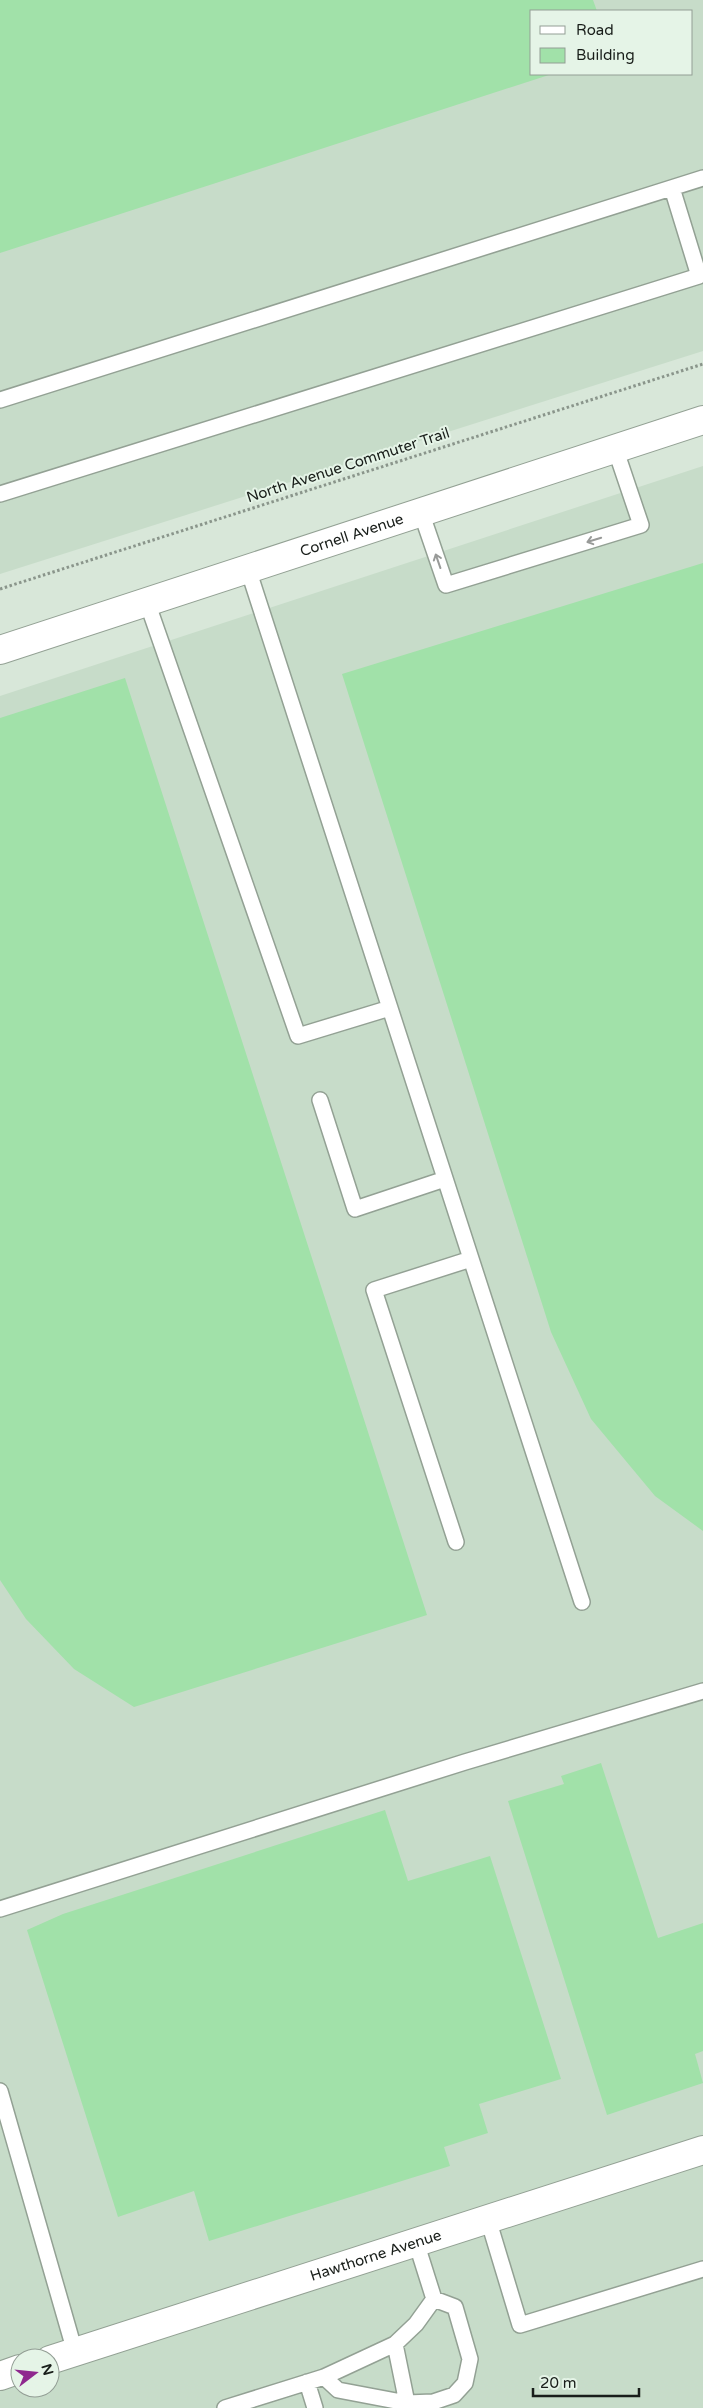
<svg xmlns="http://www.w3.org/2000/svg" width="703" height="2408" font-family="'Varela Round',sans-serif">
<rect width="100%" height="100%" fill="#d8e7d9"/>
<path fill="#c7dcc9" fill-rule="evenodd" d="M0 0H703V351L0 574ZM532 11H692V74H532Z
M703 466V2408H0V696ZM20 2358H50V2388H20Z"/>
<path fill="#a1e1a9" d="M0 0H593L597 11H532V74H552L0 253Z
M703 563V1531L655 1496 591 1419 551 1332 342 674Z
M125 678 427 1615 134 1707 74 1669 26 1619 0 1580V718Z
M601 1763 658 1938 703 1923V2051L695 2054 703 2083 607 2115 508 1801 564 1784 561 1776Z
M385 1810 408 1881 490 1856 561 2079 479 2104 488 2133 444 2147 450 2166 209 2241 194 2191 118 2217 27 1930 63 1914Z"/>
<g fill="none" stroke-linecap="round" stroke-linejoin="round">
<g stroke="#93a194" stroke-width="18">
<path id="service" d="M0 400 703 178
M0 494 699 276 672 188
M421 512 446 585 641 525 615 448
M248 569 582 1602
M147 602 298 1036 390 1008
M320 1100 355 1209 445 1179
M456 1542 374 1290 471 1259
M0 1909 465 1762 703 1691
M0 2091 75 2352
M488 2219 520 2325 703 2269
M416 2242 434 2299
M434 2299 455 2307 470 2359 465 2383 454 2395 433 2402 407 2403 338 2390 324 2377 395 2344 416 2324Z
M395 2344 407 2403
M307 2382 315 2408
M225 2408 324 2377"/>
</g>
<g stroke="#93a194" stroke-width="30">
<g id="minor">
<path id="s1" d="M0 650 703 420"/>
<path id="s2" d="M50 2360 703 2150"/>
<path d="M0 2376 20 2369"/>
</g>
</g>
<path stroke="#8a958b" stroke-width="3" stroke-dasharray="2.5 2.5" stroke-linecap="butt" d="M0 589 703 364"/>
<use href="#service" stroke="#fff" stroke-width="15"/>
<use href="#minor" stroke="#fff" stroke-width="28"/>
</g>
<defs><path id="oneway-shaft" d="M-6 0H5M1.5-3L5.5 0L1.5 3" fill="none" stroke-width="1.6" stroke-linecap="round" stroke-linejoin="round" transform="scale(1.25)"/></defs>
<g stroke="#989a98">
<use href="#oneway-shaft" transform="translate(594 540) rotate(163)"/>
<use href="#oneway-shaft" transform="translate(438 561) rotate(-109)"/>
</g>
<g text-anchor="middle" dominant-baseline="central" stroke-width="4" stroke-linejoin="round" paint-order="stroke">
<g font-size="15" fill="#191e1a" stroke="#e5f4e7">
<text transform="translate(348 465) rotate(-18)">North Avenue Commuter Trail</text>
<text stroke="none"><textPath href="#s1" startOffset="370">Cornell Avenue</textPath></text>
<text stroke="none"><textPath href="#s2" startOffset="342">Hawthorne Avenue</textPath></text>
</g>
</g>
<rect x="530" y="10" width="162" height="65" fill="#e5f4e7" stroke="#939e95"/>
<rect x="540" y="26" width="25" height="8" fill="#ffffff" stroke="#939e95"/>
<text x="576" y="35" font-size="15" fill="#191e1a">Road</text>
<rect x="540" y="48" width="25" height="15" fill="#a1e1a9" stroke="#939e95"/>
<text x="576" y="60" font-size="15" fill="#191e1a">Building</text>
<g transform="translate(35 2373) rotate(74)"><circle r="24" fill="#e5f4e7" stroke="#939e95"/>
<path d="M0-4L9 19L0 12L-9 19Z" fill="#8f288e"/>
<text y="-8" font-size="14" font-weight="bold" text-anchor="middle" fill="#191e1a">N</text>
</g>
<path d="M533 2388v8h106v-8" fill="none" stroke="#191e1a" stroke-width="2.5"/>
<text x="540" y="2388" font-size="15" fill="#191e1a" stroke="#e5f4e7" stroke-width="4" paint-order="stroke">20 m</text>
</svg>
